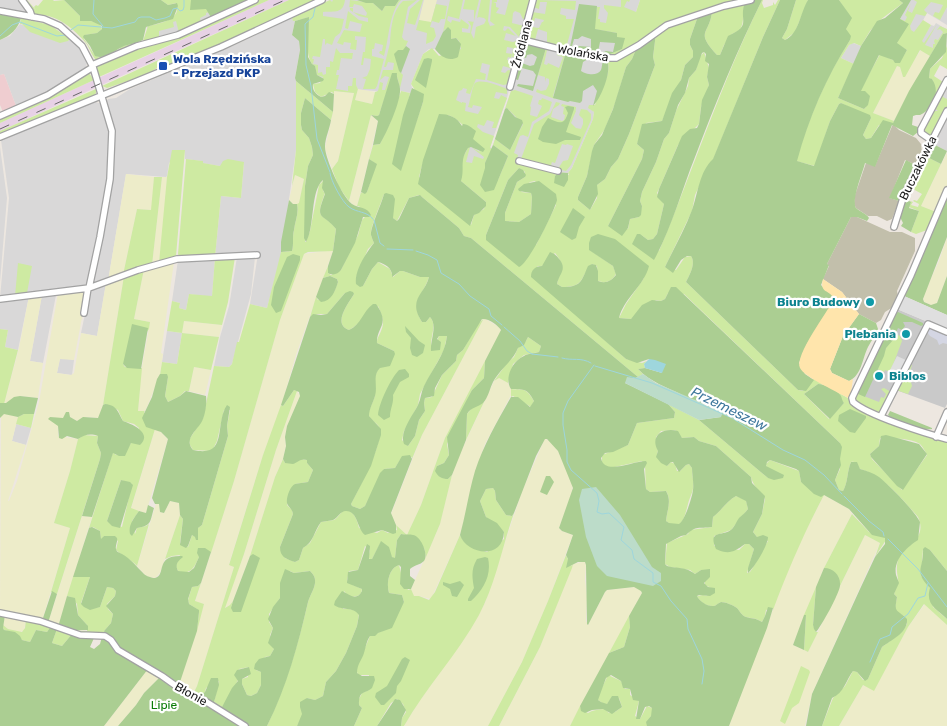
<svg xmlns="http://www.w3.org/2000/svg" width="947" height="726" font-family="Rubik,sans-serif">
<rect width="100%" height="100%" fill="#ede7e0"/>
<path fill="#d9d8d8" d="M0 0H20L28 13 0 10Z
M330 0H531L507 98 490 147 492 148 511 91 535 0H640L628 35 593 106 589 105V108L594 112 593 119 572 168 568 173 517 165 461 181 465 111 451 104 440 39 436 49H429L423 54 411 84 412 88 411 93 401 91 392 73 381 112 377 91 359 90 356 86 354 93 334 91V94L317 75 312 64 299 15Z
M899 0H947V25L927 13 907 50 900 19 908 4Z
M208 11 212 19 179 32 158 39 146 27Z
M292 18 293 20 295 21 292 35 299 41 300 50 295 77 296 81V150L281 256 267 308 250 304 258 254 215 257 221 196 241 198 244 162 220 166 202 163V161L185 159V150L169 163 167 176 166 177 126 174 108 281 99 284 0 298 9 198 1 140 33 126 96 102 101 104 106 102 108 99 116 98 130 89 233 46Z
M936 23 946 29 930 56 921 50V41L931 25 934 26Z
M20 24 68 41 70 39 80 49 87 63 86 67 55 88 16 106 4 74 0 75V40L10 36Z
M853 43 861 46 854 64 841 58 849 45Z
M947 83V151L931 143 933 140 924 125Z
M0 147 7 198 0 282Z
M237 257H255L251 294 232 364 229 367 214 366 220 337 229 306Z
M215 258 212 297 189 294 186 310 179 308 180 303 172 301 178 260Z
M106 283 97 336 81 333 90 290Z
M42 295H56L43 363 30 361Z
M29 296 18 350 5 347 8 330 0 329V301Z
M167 331 182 333 177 364 162 362Z
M60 358 74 360 72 375 57 373Z
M16 424 31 428 26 445 12 441Z"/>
<path fill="#efcdd0" d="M4 74 16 106 3 112 0 105V75Z"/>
<path fill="#e7d1e5" d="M269 0H289L0 131V123Z"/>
<path fill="#c9c9c9" d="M897 309 947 330V404L945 408 896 390 879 412 855 396Z"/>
<path fill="#c2bfab" d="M893 124 899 130 916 138 921 144 922 153 916 165 905 160 890 198 899 201 892 219 887 221 877 216H868L856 208 854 204 855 195 866 163 875 166Z
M851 217H857L890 232H902L915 238V251L897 291 898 296 893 307 885 312 881 320 876 323 859 314 842 292 823 279 829 266 827 264 828 262Z"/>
<path fill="#edecc9" d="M424 0H437L431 23 419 20Z
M921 50 930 56 894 121 873 113 897 66 900 67 903 77Z
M358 89 375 92 372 104 355 100Z
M334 91 354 93 338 161 332 169 325 148 333 112Z
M371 115 378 121 364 179 357 206H355L349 201Z
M947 152V188L936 212H934L921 206Z
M126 174 154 177 152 210 137 209 123 275 108 281Z
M295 175 304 179 299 204H293L289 200Z
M162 177H167L164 220 159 263 152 265Z
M947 237V276L937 303 935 305H931L924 302 923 296 939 261Z
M332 250 333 251 318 293 296 355 281 407 263 455 229 564 234 567 197 686 193 694 179 685V683L187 660 204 604 195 602 234 481 280 320 304 254Z
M174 262 161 353 163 354 160 375 147 407 145 411 139 412 138 411 141 372 150 322 134 319 144 269Z
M124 276 103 405 99 417 97 418 88 417 77 421 70 417 65 416 58 426V436L78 439 70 471 54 523 70 528 42 621 0 612 1 415 6 413 18 417 12 441 26 445 8 501H9L17 481 39 402 58 293 87 291 74 360 60 359 57 373 71 375 74 373 81 333 97 336 106 283Z
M42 295 30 361 43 363 38 398 20 396 4 404 19 348 29 296Z
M484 318 500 328 501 332 445 438 421 505 407 535 396 525 391 514 422 435Z
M184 321 222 325 219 337 182 333Z
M194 367 211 370 205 395 189 391Z
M499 378 508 383 512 391 511 395 485 444 473 479 469 502 460 535 431 599 419 596 414 597 411 589 439 527 452 475 458 458 494 381Z
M297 391 300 396 287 426 285 437 286 446 283 459 275 477 250 556 233 601 230 605 224 608 244 554 276 450Z
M155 429 161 432 168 439 146 513 131 509Z
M545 438 554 445 558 451 573 484 572 493 559 528 562 531 573 535 548 601 522 662 488 726H404L418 703 466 636 485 603 521 494Z
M824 495 849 509 852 514 824 568 793 645 808 652 865 535 880 543 812 694 805 726H729L787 572 804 534Z
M170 501 179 503 180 515 160 573 155 578 149 577 145 575 137 566 156 504H159L160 512 164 513Z
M82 516 92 517 58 627 48 623Z
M582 562H585L586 565 585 579 587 597 586 621 588 625 605 592 607 590 634 587 641 590 642 593 570 726H499L540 647 573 564Z
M925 604 947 625V726H839L863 685 874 690 908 627Z
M5 615 26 619 24 631 19 632 8 629 3 625Z
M148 669 161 676 144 693 136 705 118 726H104Z"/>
<path fill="#ceeaa2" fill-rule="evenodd" d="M24 0H27L36 10 34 7 36 5 38 6 43 0H53L54 1 64 0 80 16 81 21H91L100 24 102 29 97 33 85 35 84 39C89 45 93 56 100 58L118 50 123 46 143 41 148 26C159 24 183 19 176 3L168 5 161 0H191V3L198 9H207L212 18 209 12 206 13V15L200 18 201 23 179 33 176 21 173 22 174 27 159 31V36L162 37 126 48 124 47 123 49 96 60C92 56 90 49 86 43 74 28 53 12 35 15Z
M258 0H269L99 77 96 68 100 64Z
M289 0H317L251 32 181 61 169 65 163 64 146 75 107 88 102 86Z
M330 0 332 2 333 0H345C343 14 335 11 323 12V16L344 19 348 0 342 28 340 33 335 37 332 45 327 43 325 45V39H323L320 57 313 56 312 59H314L313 64 318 65V73L322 72 323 75 326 74V67H330V61L333 62 336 48 340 53H353L352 59 341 58 339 70H337L336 75H339L336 89 348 91V86H352L353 78H356V85L358 89 355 100 372 104 375 92 378 91 380 82 383 83 382 90H385L389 77 385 76 380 80 383 70H393L394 63 388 62 386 67H384C386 59 388 51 390 43 391 29 392 11 403 1L417 0 408 7 402 37 404 40 408 41 404 50H399C398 59 396 68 403 75L400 88 397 77V75L393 73 379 115 377 116 371 115 349 201 339 187 332 169 338 161 354 93 334 91V94L332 92 321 97 315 92 313 84 320 83 323 77 317 75 315 66C303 59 309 30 309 17L295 21H293L292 18Z
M350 0 373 3 382 11 385 6H395L399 0H401C389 13 389 39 384 56L379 53 380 51H382L383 45 375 43 374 49H372V56L384 59 377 86 375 89H363L366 79 362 78 367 76 370 69 371 59 364 58 363 65H361L363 52H365L366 37 355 36V40H357L356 50 350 49 351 43 344 42 343 45 337 43 344 30 360 32 362 24 350 21 348 29 345 28 348 11 359 20 368 22V18L359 16 350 10V8H353V12L366 16 367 13 362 6 354 4 353 7H349V9Z
M420 0H423L415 25 407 23 410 9Z
M450 0H463L459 19 448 16 447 20 451 23 452 20 460 22 461 19 469 25 468 29 462 28V32L470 33 471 26 468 21 474 22V10L463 9 465 0H479L471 33 474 39 476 27 484 24 486 20 484 18 479 17 477 18 481 0H490L488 21 490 26 495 25 490 21 492 0H497V2H493L496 3V7L499 8 496 13 505 15 509 0H531L526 19H523L520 13 515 11 513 13 512 23 524 26 521 37H519L510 27 504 26 503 30 505 31 508 28 516 36 506 33 504 40 513 42 519 40 520 41 516 57H512L513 48 507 47 506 53 512 54 511 58 508 57 507 60 513 61 514 63 513 69 503 66 501 72 505 73 508 70 513 71 509 84 503 85 487 80 490 65 482 63 480 72 486 74 485 80 476 79 470 94 466 93 467 89 463 88 462 90 459 91 456 100 462 103V102L466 103 465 111 478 114 482 107 473 105 472 108 468 107C470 102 472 87 475 83 480 78 501 86 507 89V94L496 92 494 98 499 99 501 95 507 98 496 128H492L494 122 487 120 484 126 478 124 477 127 483 132 494 136 490 148 492 149 485 163 498 180 508 156 493 145 495 139 510 150 523 124 507 108 505 109 511 91 515 90 533 96 530 106 531 107 530 115 537 117 542 106 538 104 539 100H541L542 98 552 102 549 111 532 122 528 137 523 135 520 136 514 153 518 155 516 164 520 163 558 172 555 176 569 175 568 173 572 168 593 119 594 112 588 108 589 105H595C599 91 613 75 607 60L637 47 632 59 626 67 616 101 605 129 594 145 587 176 578 197V200L590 210 597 198V185L605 179 611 167 618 159 629 134 655 65 653 57 656 33 660 30 698 16 690 39V45L693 51V57L685 65 681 80 662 121 646 123 637 144 644 150 642 159 608 226 628 229 630 219 639 217 642 206 640 201 642 192 656 162 664 139 669 133 676 111 688 86 689 78 696 70 699 58 704 52 709 68 707 77 709 85 701 107 699 124 678 145 659 189 657 193 664 204 657 234 653 239 648 240 640 234 659 251C694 168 722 81 762 0H763L762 3 764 8 773 5V2L775 5 778 0H780L763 37 713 160 710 163 695 195 692 211 665 267 676 270 685 257 691 256C696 263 690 274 686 282L798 390 803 391 813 380V378L826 385 818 384 804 394 829 419 844 403 842 401 840 396 832 389 897 426 927 437 930 436 947 441V571L930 550 923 549 921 576 930 588 933 607 947 619V625L924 604 908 627 874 691 863 685 839 726H822L833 698 845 686 853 671 857 672 863 680 868 679 882 647C891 640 901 635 907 624L904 616 896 612 895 608 897 597 894 594C895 589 899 584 898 579 897 572 896 568 898 560 900 547 929 541 918 517 902 499 884 476 860 469 857 465 858 461 851 462 847 471 848 483 843 491L839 490 835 480 840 469V443L684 294 668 293 665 299 661 301 656 300 631 319 619 318 626 304 644 278 589 243 590 250 613 266 616 274C612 281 606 284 598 281L597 266 592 264C579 278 585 287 562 287L557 284C560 268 568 270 555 253L542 266H537L600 336 626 359 642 363 647 361 644 364 645 368 638 369 643 374 638 377 471 238 464 236 459 228 422 197 419 195 409 198 397 221 393 218 384 194C381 204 370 227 371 235 372 238 373 241 374 243L368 249 356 278 363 286 372 269 378 262 390 269 393 277 400 271H403L420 277H429C424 294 409 301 422 322H426L430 317C437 324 431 335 431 345L441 342 437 341 439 336 446 335 447 336 444 350 420 394 418 405 404 431 402 440 408 446 415 436 419 420 425 411 424 403 425 398 432 397 442 375 456 361 457 355 463 350 478 324 484 318 422 435 412 459V457L400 460 395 468 384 469 365 506 360 509 352 506 351 504C358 490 385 441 379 427 377 423 372 421 369 416V411L375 396V377L377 371 394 351 377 343C377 338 379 336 381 331 385 322 382 315 378 306 370 312 356 327 349 330 332 324 348 304 354 294L345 293 327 314H318L310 317 316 297 318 300 334 292 338 282 337 279 330 276 323 278 328 266V273L331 275 341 270 358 235 362 220 366 216 359 206H357L361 192 362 193 367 192 376 164 369 159 373 145 380 144 390 123 401 91 410 93 401 132 407 149 423 102 411 84 423 54 432 48 439 56 461 49 459 41 456 38 451 39V30L445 29 443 32ZM448 115C463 120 473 138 480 152L471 147 484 157 483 159 474 156 472 163 466 162 470 147 468 148 462 159 461 181 486 202 484 209 474 215 471 225 419 177C425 152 434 136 448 115ZM519 168 525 172V177L517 182 505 213V221L519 222 531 214 532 197 531 193 521 192 530 182 535 181 556 205 536 245 486 235 508 180ZM880 438C890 438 911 438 920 444 923 447 925 451 927 455L902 490 872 459 870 454 879 446Z
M535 0 576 1 575 10 561 8 560 14 566 16V19H574L566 48 540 43V41L547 42V32L538 29 535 40 533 39V41L526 38 529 24 532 27 539 28 542 22H543L544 20 535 18 534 22 530 20 532 12 545 14 547 2H540L539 9 533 7Z
M621 0H630L629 2 627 1 624 7 636 12 640 0H736V2L674 22 622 54 609 57 610 54 622 49 617 37V33L594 29 597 7H600L598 19H600V22L606 23 608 13 604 8V5L621 7Z
M796 0H808L795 32 785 40 782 38 787 29Z
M839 0H899L903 3 880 20 870 31 861 46 854 43 849 45 841 58 854 64 838 98 864 109 866 107 860 91 880 54 899 63 907 50 897 44 900 19 905 21 907 17 905 15 911 3 908 11 912 13 917 2 914 0H947V7L940 20 933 16 935 12 939 13 943 5 931 2 924 10 927 13 925 16 916 14 910 26 911 30 914 32 923 20 931 25 922 41 924 43 937 24 925 45 933 48V44H935L934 41 935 39 938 40 943 32 940 29 937 30 940 26 947 29V33L943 34 930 56 920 50 905 77H903L900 67 897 66 873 113 894 121 893 123 879 125 871 138 866 139 863 135 871 118 841 103 839 104 830 121 815 166 796 161C809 118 825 78 850 40L846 29 847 13Z
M745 2C742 12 745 21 740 30L732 34 724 45 720 55H717C694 30 710 35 712 11Z
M436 4 447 6 445 19H441L439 23 432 21 430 27 434 28 436 36 433 41 426 44 427 33 416 30 419 20 431 22Z
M21 18 50 25 70 39 68 41 60 43 30 32 22 24H20Z
M947 46C947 54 947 60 947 69L940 65 934 76 943 82 935 100 933 80 929 78 930 69 942 58Z
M546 48 549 49V51L547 50 544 64 547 65 548 63 559 68 563 57 557 55 558 50 566 52 553 96 555 99 536 92 537 89 541 91 546 90 549 84V79L546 78 545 82V77L538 75Z
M89 73 94 80 0 123V118Z
M296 81 333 112 331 120 305 98 301 113V125L302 130 309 138 312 147 313 155 308 166 305 186V242H306L310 231 319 185 324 180 323 191 325 193C314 222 323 212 336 229L333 251 308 252 304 254 280 320 234 481 210 556 211 552 199 554V557C195 566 191 576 178 571L176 566 180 555 172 556 165 559 180 515 183 519 180 543 188 547 192 535 198 538V528L202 525 228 436 227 426 230 410H224L217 441 212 451 193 450 190 445 189 440 203 418 214 366 229 367 232 364 237 342H239L250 304 267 308 281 252 292 251C294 244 292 237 294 230 295 221 299 214 297 204L299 203 304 179 295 175 292 186 296 150Z
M96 89V93L92 98 38 118 0 135V131Z
M942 91 944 93 943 97 947 99V109L931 136 923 132 924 125 933 111H938L934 108Z
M556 102 560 103 559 105 553 109 551 117 562 121 564 120 565 115 563 114 564 107 561 106 562 104 576 107V110L575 109 576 111 571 123 576 128 581 129 583 124V119L579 115 581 109 587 110 591 114V120L571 165 566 171 558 169 563 161 568 160 573 146 567 144 566 145 562 144 555 163 552 162 551 165 554 167H549L521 159 534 124 550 114Z
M172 150H185L176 256 175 257 159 263 167 177Z
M925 156 941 164 921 206 936 212 927 230 916 234 911 232 919 211 909 207 911 202 907 200 913 202 911 205 918 207 919 204 913 201 914 200 917 201 922 194 913 189 910 194 907 193Z
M186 159 203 161V163L220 166 223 161 228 159 244 162 241 198 221 196 215 257 179 256 178 254Z
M154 177H162L152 265 123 275 137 209 151 210Z
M235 257 228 302 222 325 184 321 182 333 219 337 211 370 194 367 189 391H185L180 396 168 402 165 396 168 377 160 375 162 362 177 364 182 333 167 331 172 301 180 303 179 308 186 310 189 294 212 296 215 258Z
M18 263 32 266 27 293 15 296Z
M144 269 134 319 150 322 149 329 123 364 125 367 142 368 138 411H145L144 412 155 429 131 508 139 511 132 521 135 534 137 528 146 526 149 524 137 566C131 559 122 556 116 550L118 541 112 536H104L101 541 100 531 93 527 89 528 113 452 116 455 128 448 131 443H133L139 428 134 424 123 421 118 410 105 404 103 405 124 276ZM121 480 132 484 122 527 107 521Z
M0 329 8 330 5 347 18 350 4 404 0 403Z
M896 334 900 336 902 341 891 370 900 376 885 370 884 372 877 369 887 346Z
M528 337 541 346 539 352 524 355 513 364 508 383 499 378 494 381 507 363 514 357 518 348 526 341Z
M485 361 484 378 472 390 447 444 449 455 444 463 437 466 440 477 448 479 452 475 440 524 426 557 424 548 410 536 401 534 397 540 395 559 392 557 381 542 372 559H370L368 558 370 550 365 546 358 570 349 571 347 580 353 585 362 589C362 596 355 597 349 597L344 591 343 609C350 609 355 609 359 614L357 626 346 653 336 671 326 682 323 696 315 700 307 698 301 719 297 726H267C286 686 298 645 308 602 310 595 316 587 315 580 315 576 312 573 310 571L294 573 290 571 280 587V598L269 614V622L273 628 270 635 274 649 270 656 265 657 256 670 261 672V685L257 693 251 696 247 695 242 684V679L248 677 249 667 239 669 236 677 238 680C236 684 226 703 222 707L214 702 219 681 206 688 205 692 198 697 193 694 197 686 234 567 229 565 263 455 281 405 283 406 294 390 297 391 276 450 244 554 225 608 230 605 233 601 231 608 253 555 250 556 275 477 283 459 285 463 300 459 307 460V463L313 470 308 482 295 484 287 505 292 510 293 514 280 547 285 558 295 562 299 560 303 548 310 543 321 522C325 521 330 521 334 520 338 518 340 513 343 511 353 507 358 522 359 528L377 533 382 530 388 533 397 530 396 525 407 535 421 505 445 438Z
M910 364 912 365 909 375 912 386 908 394 896 390Z
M884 388 891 392 879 412 864 407 855 400 856 393 879 402 881 397 884 398 886 394 881 389Z
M511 389C525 390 526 388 534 401L531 407 513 396 511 397Z
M484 402 466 440 467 414 472 408Z
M668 404 699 420 768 478 766 464 770 460 799 471 801 482 824 495C804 533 788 570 773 610V608L766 610 765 616 762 622C754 617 753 619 746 617 741 615 740 611 737 608 733 605 725 602 721 602 719 603 715 606 714 606 707 607 699 601 697 596L703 595 707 596 711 588 705 585V581L707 580 701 570 695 574 690 570 670 567 665 564 667 543 688 534 690 530 712 527 713 517C721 511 727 501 736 496L746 500 748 509 731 530 714 536V546L739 550 745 544H749L754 549 747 573 750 572C758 561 761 551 768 541L757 537 753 532 762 514 765 499C760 491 753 486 751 477L716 446 699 441 694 437 682 438 675 430 661 431 656 437 658 451 657 454 667 466 671 462 675 464 677 471H680L686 465 689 464 692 468C692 475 694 482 693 489 692 494 689 499 688 504 685 515 682 534 666 521 667 510 672 500 666 491L650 492 646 489 645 466 642 461 610 468 606 467 602 463V455L628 445 637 423 674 418 675 412Z
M24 414H34L31 428 16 424 18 417Z
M84 435 98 436 97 443 101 453 100 459 57 594 51 592 70 528 54 523 70 471 78 439Z
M493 488 495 491 496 500 506 515 512 516 514 513C502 547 496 583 479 615 458 654 426 687 404 726H401L402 718 406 712 403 704 397 699 391 703 377 726H354L362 708 359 705V699L362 693 369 690V675H358L356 669 370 636 382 631 404 602 402 595 389 593C386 583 389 568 399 565L401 573 408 590 411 589 414 596H419L429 600 435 592 460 535C465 546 475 549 487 552L504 539V532L486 517 480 501 486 489Z
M852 514 869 532 884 537 886 540 875 557 880 543 865 535 840 586 838 576 824 568Z
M566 555 571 566 573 564 572 568 540 647 499 726H488L522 662 548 601Z
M73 577H90L81 603 92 608 100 607 107 587 113 588 116 591 115 596 107 604 108 609 113 614 111 623 104 631 105 635 82 633 69 630 87 631V625L78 615 77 604 71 597 67 596Z
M201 583 195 601 204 604 197 631 199 612 197 609 189 604 188 600 192 587 198 586Z
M816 587 813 625 816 632H818L808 652 804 650 806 615H804Z
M629 616 630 627 624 647 609 653Z
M26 619 51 626 47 632 36 630 30 642 22 640 15 633 4 630 3 628V625L8 629 22 632 25 628Z
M57 629 72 634 62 646 52 643Z
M801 666 809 670 810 672 799 703 792 708 785 724 780 721Z
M608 675 621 681 625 689H630V695L639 701 635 716 640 719 647 706 652 708 653 713 649 719 647 726H570L580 706 581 709 588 713C593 710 599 709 605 709L609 713 615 712 622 707 619 698 613 696 607 704H604L598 700V696Z"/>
<path fill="#abce92" d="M64 0H161L168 5 177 3 178 6 173 19 146 27 143 40C137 43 130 44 124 46 115 50 106 60 95 56L90 46 83 37 84 35 97 33 102 29V26L91 21H80V16Z
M191 0H249L212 19 206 9 190 10Z
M357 0H399L395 6H385L382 11 373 3H366Z
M754 0H762C737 51 715 104 695 157 681 192 672 227 654 260L632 244 637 234H640L648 240 653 239 657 234 664 204 657 197 659 189 682 136 690 129 697 128 699 124 702 100 709 85 707 77 709 64 705 61 706 54 704 52 702 53 696 70 689 78 685 93 678 105 669 133 664 139 656 162 642 192 640 201 642 206 641 215 639 217 630 219 628 228 622 236 608 226 642 159 644 150 637 144 642 124 662 121 672 93 681 80 685 65 693 57V51L690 45V39L698 16 712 11C710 35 694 30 717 55H720L728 36C753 25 738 21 745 2Z
M780 0H796L787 29 782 38 785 40C799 34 800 13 808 0H839L852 18 846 29 851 36 850 40C826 78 809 117 797 161L814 166 830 121 839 104 841 103 870 115 871 118 863 135 866 139 871 138 883 120 893 123 909 91 943 34 947 33 946 52 930 69 929 78 932 79C941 92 933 109 920 115H916L913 116 912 125 918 127V132L913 136 892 125 875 167 865 163C863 172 851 200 856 208 860 212 866 213 869 218L867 221 857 217H851L828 262 827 264 829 265 821 285C825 290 832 294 835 299L807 344 799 363 805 374 814 380 806 391 798 390 686 282C690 274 696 263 691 256H687L681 260 673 273 665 267C674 248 685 229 692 210 698 194 699 172 713 159L763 37Z
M899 0H911L900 19 909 24 897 43 907 50 900 63H895L893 60 879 55 861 91H865L870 96 868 105 864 109 838 98 861 46 877 21 885 18 903 3Z
M579 4 597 6 595 29 617 33V37L625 38 622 49 610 54 602 53 606 51 613 52 615 43 600 42 598 52 576 48 579 46 591 47V39L582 36 578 39H574L572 46 570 47Z
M0 14 21 18C18 29 10 36 0 40Z
M309 17 308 57 312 64 315 66 317 75 324 79 323 81 313 84C312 91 316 94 321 97L325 96 329 92 334 94 333 112 296 81 295 78 300 50 299 41 292 35 295 21Z
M448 27 451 30V39L456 38 461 44 458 57C449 62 441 57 435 49L443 32Z
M656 33 653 57 655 65 629 134 618 159 611 167 605 179 597 185 598 194 590 210 578 200V197L587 176 592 151 594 145 602 135 613 109 626 67 632 59 637 47Z
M528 44 546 48 533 91 517 86 518 84 533 86 536 75 533 71 522 68 518 80 515 79 519 62 530 66 534 65 537 57 532 54 527 55 526 58 520 56 523 46Z
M406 46 410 49 401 73 399 71 394 54 398 50H403Z
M566 52 590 56 588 59 583 62 581 71C585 74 597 77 601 70 602 67 602 64 603 61L607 60C612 72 601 98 593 106L597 91 593 85 583 91 582 101 580 103 570 101 568 102 553 98Z
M428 58 432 59V61L426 88 415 80 424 59Z
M392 73H397C396 79 401 85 400 92 399 105 387 132 380 144L373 145 378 121 371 115 377 116 379 115Z
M412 88 424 94 423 102 401 171 392 164 403 115Z
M305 98 331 120C330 128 325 138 325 147 325 158 342 197 352 204 359 209 367 206 371 215L369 217H363L355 243 341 270C338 274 333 276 328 273V266L333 251 336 229C323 212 314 222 325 194L322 188 323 180C310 191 315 226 306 242L304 238 305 186 308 166 313 155 312 147 309 138 302 130 301 125V113Z
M568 106 574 107V109L566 132 581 137 580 140H565L556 144 543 142 538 139 542 127 548 118C559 123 564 126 568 113L565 107Z
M507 108 515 117 522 120 523 123 510 150 495 139 505 109Z
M439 114C449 114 457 117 462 126L463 124C468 124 472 128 476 131L473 139 485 149 483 152 471 147 468 148C459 161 465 169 461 181L486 202V206L479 213 474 215 470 226 418 184 423 160Z
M931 143 947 151 941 164 925 156Z
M493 145 508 156 494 190 485 192 480 185 485 168V163Z
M369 159 377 164 367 192 365 194 361 192Z
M906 160 917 166 899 201 889 198Z
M519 168 523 170 526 175 525 177 517 182 505 213V221L519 222 531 214 532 197 531 193 519 191 518 189 524 184 539 181 556 194 557 200C554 212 529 263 519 267L486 240V235L508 180Z
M558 172 568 173V180L564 187 554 183 555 176Z
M947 192V237L923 299 924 302 931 305 937 303 947 276V315L904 296Z
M386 193 393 195 395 199 393 218 397 221 399 219 409 198 420 195 422 197 459 228 464 236 471 238 638 377 625 383 668 404 675 412 674 418 637 423 628 445 613 452 605 453 601 458C604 476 633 461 646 461L647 463 644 469 646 489 650 492 666 491C672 501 667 510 666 521L669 523 679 524C685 520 692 498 693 490 694 483 692 475 692 468L689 464 686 465 679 472 673 462H671L667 466 661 463 656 457 658 451C649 435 664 427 678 431L682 438 694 437 699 441 716 446 751 477 752 483 765 496 762 514 753 532 757 537 763 535 768 537C768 545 755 567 748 573V568L754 549 749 544H745C734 552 729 555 716 549 707 529 724 537 732 529 735 526 736 522 739 518 742 515 745 513 748 509L746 501 736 496C727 501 721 511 713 517L712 527C698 529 697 525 686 535L681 536 666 544 665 564 667 566C679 569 684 566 695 574L701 570 710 569V577L704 583 708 587 715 588V593L710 596 699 595 697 596C699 601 708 607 714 606 715 606 720 602 721 602 725 602 733 605 737 608 740 611 741 615 746 617 752 619 754 617 762 622L765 616 768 607 773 608 767 628 729 726H647L646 722 651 716 652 708 649 706 645 707 640 719H636L639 701 633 700 630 689 623 688 621 681 611 675 606 678 598 700 601 702 607 704 612 696H618L622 707 612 714 603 709 592 710 585 713 581 711 580 706 609 653 624 647 630 627 629 616 642 593 641 591 634 587 607 590 605 592 588 625 587 624 586 565 585 562H578L566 568 568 559 566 555 573 535 562 531 559 528 573 488 558 451 547 439H545L536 456 514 513 512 516 506 515 496 500 495 491 493 488 486 489 480 501 486 517 497 523 504 532C503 560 467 555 460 535 466 513 469 491 475 471 484 444 497 422 511 397H518L530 407 534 401C527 388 525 390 511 389 504 379 512 361 524 356 528 353 534 354 539 352L541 346 528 337 524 345 518 348C513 361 500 369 493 382 490 388 488 398 483 403 477 408 471 407 467 414L466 440 452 475 448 479C442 479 438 477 435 471L437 466 444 463 449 455 447 437 472 390 484 378 485 361 501 330C498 325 488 318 482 319L463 350 457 355 456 361 442 375 435 388 434 396 425 398 424 403 425 411 419 420 415 436 408 446 404 444C399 432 413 415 418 405 421 399 421 392 424 386 432 369 445 355 447 336H439L437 339 441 342 440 350 431 351C430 341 438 325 430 317L426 322H422C407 299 425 294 429 277H420L403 271H400L392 277C393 269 386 264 378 262L372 269 363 286 360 287 356 284C354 271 366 253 374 243 373 241 372 238 371 235 370 228 382 203 384 194Z
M905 199 911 202 909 208 919 211 911 232 901 226 903 223 899 215Z
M289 200 293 204H297C299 214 295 221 294 230 292 237 294 244 292 251L281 252V242Z
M573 208 585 217 579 227 576 238 572 240 560 232Z
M598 234 615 239 649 266C644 286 624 298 619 318L631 319 642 305 652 300 661 301 665 299 671 287H676L840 443 842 447 840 459 841 465 835 480 839 490 843 491C848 483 847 471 851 462H857L860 469C867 471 873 473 879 477 890 486 914 510 920 522L918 540C907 547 893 560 896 575 897 578 898 580 899 583L894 594 897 597C894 614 896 608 907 619 908 633 891 640 882 647L868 679 865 681 857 672 853 671C846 680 844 693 832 698L822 726H806L812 694 860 589 875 557 885 544V538L872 535 849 509 824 495 821 497 814 494 801 482 799 471 796 469 770 460 767 462 766 466 784 475 783 478 774 480 768 478 699 420 721 417C708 409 696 401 682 395 667 387 650 382 638 369L645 368 662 373 649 359 637 363 626 359 531 277C531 270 535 266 542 266L550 252C555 254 557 256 560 260 567 270 559 274 557 284L562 287C581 287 581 282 588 266L592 264 596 265 598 271V281C606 284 611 281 616 275L613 266 589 250V243L591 237Z
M293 254 300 256V260L281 311 276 313 271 305 274 287 287 257Z
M330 276 337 279 338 282C335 291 332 301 321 302L316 297 323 278Z
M350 291 353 292 354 294C348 304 332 324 349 330 361 325 363 311 373 304H376C391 325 376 327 377 343L394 351 395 354 390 366 380 368C372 376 378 386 375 396 373 403 369 409 369 416L381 429V435L371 466 351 504 352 506 360 509 365 506 380 473 384 469 395 468 402 456 410 455 412 459 391 513 396 525V533L393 534 382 530 365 535C357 529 358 511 346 511 340 511 338 518 333 520 330 521 325 521 321 522 314 531 314 542 303 548L299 560 295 562C286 559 280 557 280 547L293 514C292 508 288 507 287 503 286 498 290 486 295 484 298 483 304 483 308 482L313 470 307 463V460C301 458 298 462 293 464L285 463 283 459 286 446 285 437 287 426 300 396 299 392 294 390 283 406 281 405 310 317 313 314 321 315 327 314 345 293Z
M898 312 923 323V325L921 326 912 322H903L905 326 902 330 898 328 893 340 886 348 884 356 865 397 856 393 896 313Z
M859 314 876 323 878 329C875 336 871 341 868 347 862 359 862 375 849 381L832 373 830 369 843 336Z
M132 324 148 328 141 369 127 368 123 364Z
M405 326 419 341 425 345 423 353 417 357 412 355 410 348 411 338 406 332Z
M405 369 409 374V377L400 382 393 395C394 403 390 409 390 417L384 420 378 415C379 403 391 378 399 370Z
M160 374H167L168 377 165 396 168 402 180 396 186 391 206 396C207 404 205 417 201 423 195 432 184 440 193 450 229 458 214 424 227 405L230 407 227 426 228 436 202 525 198 528V540H196L195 537 192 535 188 546 186 548 180 545 183 519 180 515 179 503 170 501 164 513 160 512 159 504H155L152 498 168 439 161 432 146 427 142 418 152 397 157 379Z
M818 384C825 384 836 389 841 396 842 398 842 401 844 403L830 419 804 394Z
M20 396 38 398 34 414H24L18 417 4 414 0 418V403H6L14 397Z
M105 404C117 405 118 412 123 421 132 424 153 433 140 445L131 443 125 456H119L113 453 92 517 82 516 100 459 101 453 97 443 98 436C90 433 84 435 78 439L67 436 62 439 59 438 58 426 48 419 50 417 63 418 66 412H69L70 417 77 421 83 417 98 418 103 405Z
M850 409 866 416V418L855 433 850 432 838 421 839 415Z
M890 411 932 428V429C922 431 896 422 888 415Z
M886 435 919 444 927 454 903 490 897 486 871 457 870 454 879 446 881 436Z
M546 476H550L554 482 547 495 540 492Z
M121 480 130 482 133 485 120 528 112 526 107 521Z
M148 505 154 508C150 521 152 526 137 528L132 536 130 534C128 525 134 518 139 511L146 513Z
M92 527 100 531 101 539 104 536H115L117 538C118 541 115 546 116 549 117 553 119 552 122 554 131 559 137 567 144 574 146 576 152 578 155 578 167 575 154 555 182 556L183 557C177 562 175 564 178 571L189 572 194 568 199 557 197 553 198 548H205L211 552 201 583 198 586 192 587 188 599 189 604 199 610V612L197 631 179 685C163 676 108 648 104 631L111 623 113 614 106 606 115 596 116 591 113 588 107 587 100 607 90 610 84 607 81 604 90 577H73L89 528Z
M401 534C405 535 410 534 413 535 421 536 429 555 424 561 420 565 414 565 410 569V576L415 580 411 589H404L400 584 401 567 399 565C389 568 386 583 389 593L402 595 404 602 392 628 378 633 375 636H370C366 642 366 647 364 653 362 660 357 664 357 673L362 676H374L375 680 372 688C363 695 359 690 359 705L362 708 354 726H297L302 714 300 707V702L307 698 315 700 323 696 326 682 336 671 346 653 357 626 359 615C353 606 342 611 334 605L335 601 342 591C349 594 356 602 362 591V589L347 583 348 572 358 570 367 544 370 546 369 559H372L381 541 389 547 392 557 395 558 397 540Z
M925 547 930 550 947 571V619C937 609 925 605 930 588 913 571 924 569 923 549Z
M253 554 260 558 241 612H233L231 608 233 601 250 556Z
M485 557 488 558C492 576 483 590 471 601H468V599L474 588C472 577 471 569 477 559Z
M824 568C834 568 841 576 840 586 839 594 821 627 816 632L814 629 813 625 816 587Z
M285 569 294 573 310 571C312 573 315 576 315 580 316 587 310 595 308 602 298 645 287 686 267 726H247L198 697 205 692 211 678H218L219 685 214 702 222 707 232 688 238 681 234 675 237 670 249 667 251 674 242 679V684L247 695 251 696 257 693 261 685V672L254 669 255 664 259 659 270 656 274 649 268 643 273 628 268 619 273 607 280 598V583Z
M460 581 464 585 457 597 452 596 450 589 443 585V582L450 584Z
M52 591 57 594 48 623 42 621Z
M67 596 75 598 78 615 88 626V630H69L58 627Z
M0 614 5 615 3 628 4 630 15 632 20 636 22 640 30 642 36 630 47 632 51 626 57 629 52 643 62 646 72 634 94 638 90 647 94 649 100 644 102 637 148 669 104 726H0Z
M804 615H806L804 650 793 645Z
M405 657 410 660 401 681 397 686 396 693 384 705H381L375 697 376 693 387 686 402 659Z
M161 676 186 693 244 726H118L136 705 144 693Z
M395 699 400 700 406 710 402 718 401 726H377Z"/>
<path fill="#bcdcc9" d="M643 374 656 383 723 412 721 417 699 420 625 383 627 377 635 378Z
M596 487 620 515 652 567 661 573V581L653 586 607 576 597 566 586 537 579 500 582 489Z"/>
<path fill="#ffe5ac" d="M823 279 842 292 859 314 843 336 830 369 832 373 849 381 853 379 850 399C840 393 804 377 800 368 794 356 828 311 834 299 830 289 819 294 823 279Z"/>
<path fill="#dfdfdf" d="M904 296 947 315V330L897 309Z
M897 356 908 361 900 375 890 370Z"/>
<path fill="#d4d6e3" d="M932 327 947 334V344L943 343 939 345 937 340 930 336 927 332Z"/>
<path fill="#9ed6dd" d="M649 359 655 360 666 364 662 373 645 368 644 364Z"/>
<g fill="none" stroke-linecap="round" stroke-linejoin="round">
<path stroke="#9ed6dd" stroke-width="1" d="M94 0 93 14 103 26
M315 8 313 17 305 24 306 65 311 86 317 139 330 172
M68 32 78 25 112 28 135 22 138 18 141 17H150L156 20 165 18 170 16 173 9 177 8 180 11 183 10 184 7V0
M0 36 12 25 20 22 57 36 66 35
M330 173C331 181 342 202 349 207 357 213 367 211 373 219
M374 220 380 243 384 246
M387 249 413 250
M416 251 428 255 437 260 441 273 459 284 470 296 489 309 491 316 502 325
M504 327 520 341 527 351 532 354
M532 354 558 357
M562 358C572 361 581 357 591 363
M594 365 568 401 563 413V425L567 450V462L571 470 597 493 599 501 597 512 602 514 609 513 624 527 621 540 632 550 634 559 653 573V582L661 586 671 601 687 619 688 629 702 659 704 671 702 684
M595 366 652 383 732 418 783 450 805 460 824 475 842 494
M844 496 869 521 883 532 884 536
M888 539 918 569 947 607
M870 662 880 639 890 635 892 627 908 614 918 598 925 596 928 583"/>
<g stroke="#a2a2a2" stroke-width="8">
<path id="minor" d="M22 0 30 11 32 17
M0 11 44 19 60 26 82 46 93 67 112 131 110 179 100 237 89 288
M523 40 567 51 606 58H616L639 45 667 25 724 6 751 0
M92 65 137 46 178 35 255 0
M510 87 533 0
M0 116 48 95 93 67
M0 137 221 47 322 0
M931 140 921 133V129L947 80
M519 161 558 171
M947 190 911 275 852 398 853 402C867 415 927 434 947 439
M894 227 904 195 947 111
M0 299 89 288 138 270 177 259 257 255
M84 313 88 288
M881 416 928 324 947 332
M936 437 947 412
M0 613 40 621 80 635 105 636 111 640 118 650 162 676 183 691 205 701 245 726"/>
</g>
<use href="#minor" stroke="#fff" stroke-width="5.5"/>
<path stroke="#696969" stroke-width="1" stroke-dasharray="10 10" stroke-linecap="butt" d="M0 129 285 0"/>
</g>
<rect fill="#1a4fb4" stroke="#fff" stroke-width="2" x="158" y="61" width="10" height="10" rx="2.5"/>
<g fill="#0f9aa8" stroke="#fff" stroke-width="2">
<circle cx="870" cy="302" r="5"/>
<circle cx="906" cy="334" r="5"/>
<circle cx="879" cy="376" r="5"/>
</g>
<g text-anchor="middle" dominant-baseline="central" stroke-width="4.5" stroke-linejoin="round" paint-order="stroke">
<g font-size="12" fill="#1b1b1b" stroke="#fff">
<text transform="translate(522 44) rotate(-75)">Źródlana</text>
<text transform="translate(583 53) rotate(10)">Wolańska</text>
<text transform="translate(918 168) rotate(-64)">Buczakówka</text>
<text transform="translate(191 694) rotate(29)">Błonie</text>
</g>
<g font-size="12" font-weight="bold" fill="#164399" stroke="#fff" text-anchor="start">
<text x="173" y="59">Wola Rzędzińska<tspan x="173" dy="14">- Przejazd PKP</tspan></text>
</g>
<g font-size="12" font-weight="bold" fill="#0d838f" stroke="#fff" text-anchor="end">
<text x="860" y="302">Biuro Budowy</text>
<text x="896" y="334">Plebania</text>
<text x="889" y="376" text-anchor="start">Biblos</text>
</g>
<g font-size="12" fill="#0a7b07" stroke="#fff">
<text x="164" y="705">Lipie</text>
</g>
<g font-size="14" font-style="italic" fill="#40789d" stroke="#fff">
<text transform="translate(729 409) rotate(26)">Przemeszew</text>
</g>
</g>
</svg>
